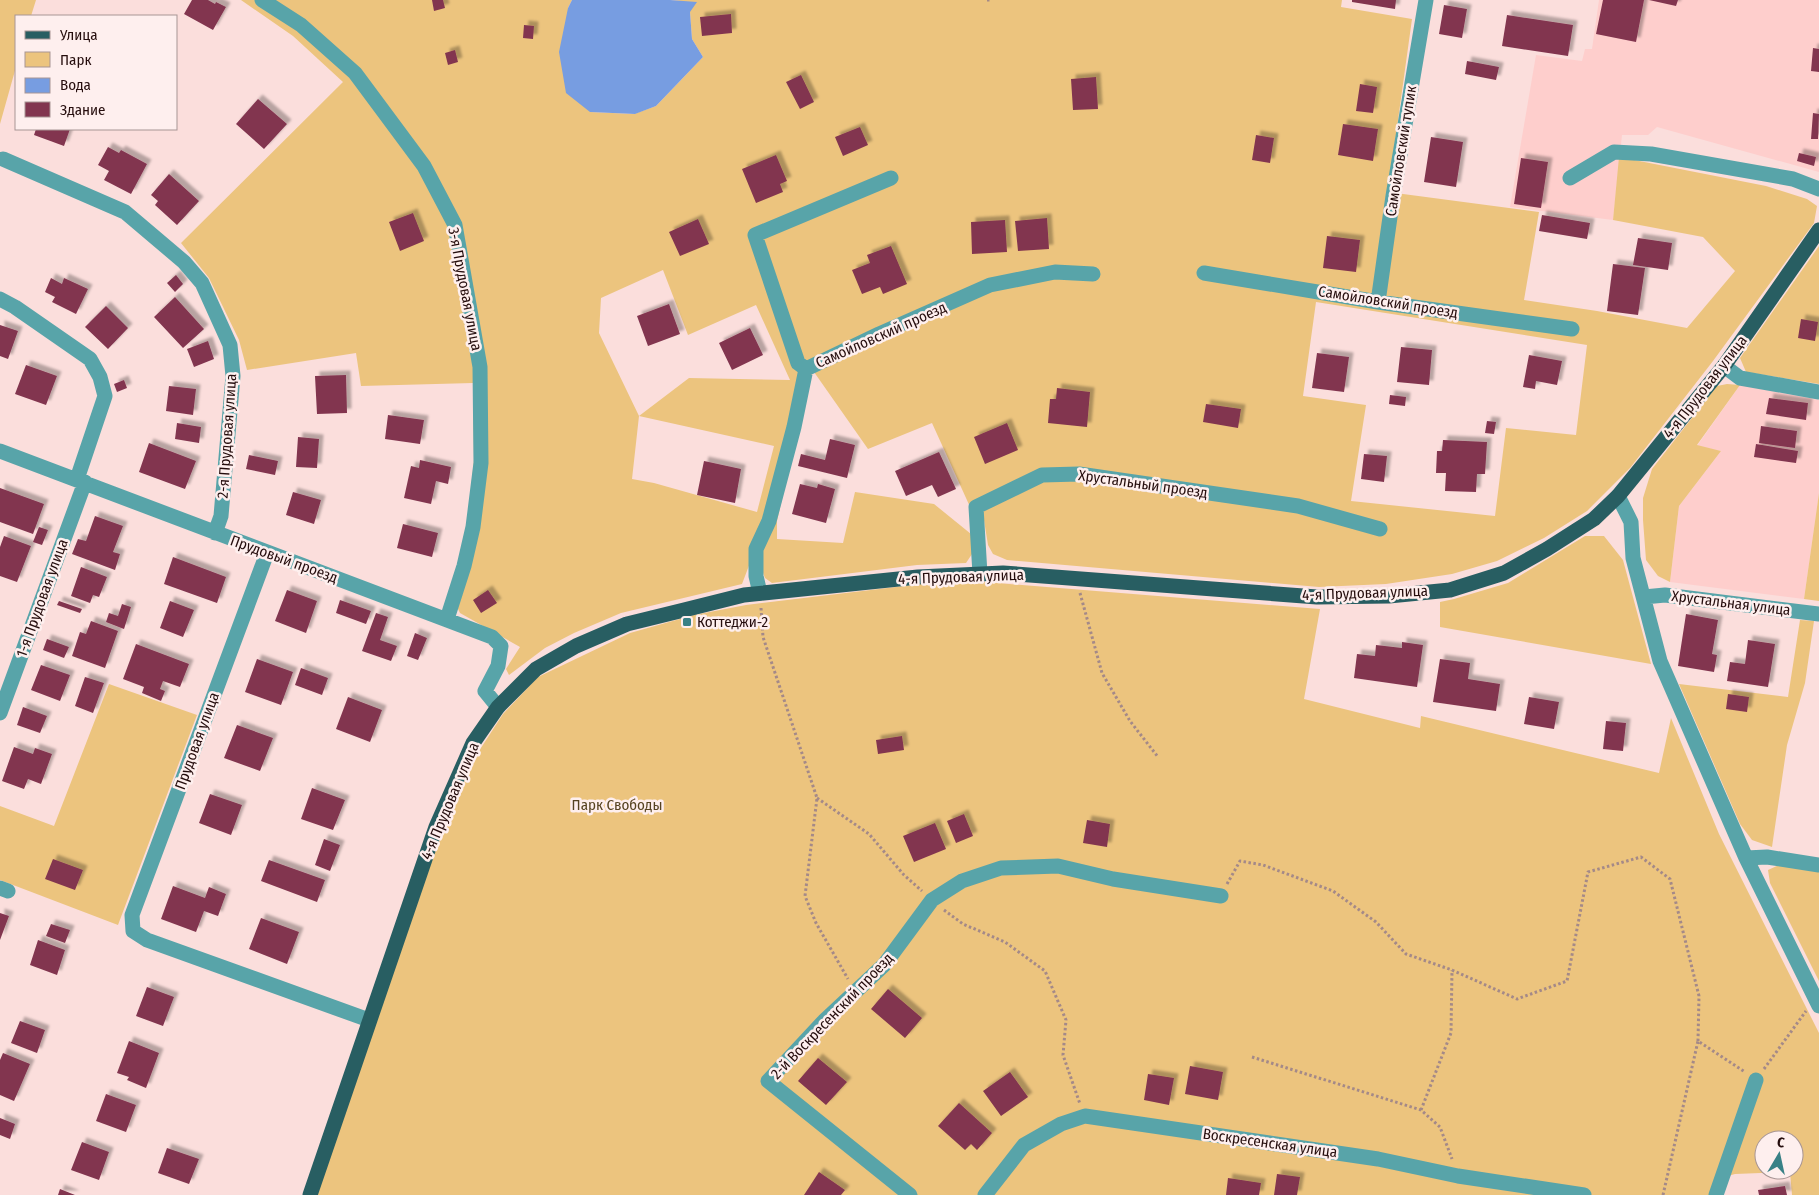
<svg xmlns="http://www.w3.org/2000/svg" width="1819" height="1195" font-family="'Fira Sans Condensed',sans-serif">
<defs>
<filter id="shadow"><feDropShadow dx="4.5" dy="-4.5" stdDeviation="1" flood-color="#0004"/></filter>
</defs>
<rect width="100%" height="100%" fill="#fbdedc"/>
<path fill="#fececc" d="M1599 0H1819V172L1657 127 1648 135H1622L1613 220 1510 207 1536 55 1582 61 1585 49H1592Z
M1740 385 1819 400V493L1804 599 1670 582 1679 506 1721 451 1697 446Z"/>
<path fill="#ecc47e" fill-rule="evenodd" d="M0 0H36L31 16H16V67L0 124Z
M241 0H572L568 8 590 112 634 114 656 106 703 57 692 39 690 12 681 1 670 0H1342L1341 7 1412 19 1388 192 1539 212 1524 300 1597 311 1687 328 1735 271 1703 237 1613 220 1619 157 1766 186 1807 199 1817 206 1814 223 1713 361 1630 468 1587 511 1544 538 1497 561 1452 574 1386 584 1319 587 1007 560 993 554 988 545 983 514 971 509 932 423 868 449 814 372 810 377 777 521V539L843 543 855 492 934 504 971 534 974 551 966 563 917 565 772 583 765 578 760 565 753 555 742 584 621 613 574 633 545 648 509 675 506 669 520 647 460 613 451 595 467 525 474 460 473 383 361 386 356 353 247 370 239 340 209 278 181 243 343 82 293 36ZM663 270 688 335 756 305 790 380 689 378 639 416 599 333 601 298ZM1316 302 1587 345 1576 435 1506 428 1495 516 1351 501 1366 405 1303 396ZM639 416 774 446 757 512 654 483 632 479Z
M1819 246V384L1746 372 1740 358Z
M1727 384 1740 385 1697 445 1721 451 1679 506 1670 582 1658 576 1646 560 1643 520V498L1652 469 1717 386Z
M1819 493V601L1804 599Z
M1585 536H1604L1623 560 1651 664 1440 627V602L1454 599 1508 583Z
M985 582 1320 609 1304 699 1420 728 1421 716 1659 773 1671 718 1719 834 1819 1033V1195H1792L1790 1172 1735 1174 1714 1180 1709 1195H317L442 829 477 754 503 714 538 677 630 633 694 615 746 605 921 584ZM1764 1140H1794V1170H1764Z
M1800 620 1814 621 1805 683 1787 745 1772 847 1752 840 1740 824 1679 684 1788 697Z
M109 684 197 715 118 925 0 880V806L54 826Z
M1779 865 1819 872V981L1770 883 1768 870Z"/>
<path fill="#779de1" d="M572 0H670L697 2 690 12 692 39 703 57 656 106 635 114 590 112 566 93 559 52 568 8Z"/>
<path fill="#82354f" filter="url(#shadow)" d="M192 0H208L215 4 216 2 226 7 213 30 184 14Z
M432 0H443L445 8 434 11Z
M1352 0H1396L1395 9 1352 2Z
M1603 0H1644L1636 42 1596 34Z
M1649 0H1678L1676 6Z
M1444 5 1467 9 1462 38 1439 34Z
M731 14 732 33 702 36 700 17Z
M1507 15 1573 25 1568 56 1502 46Z
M524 25 534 26 533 39 523 38Z
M1813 48 1819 49V72L1811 71Z
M455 50 458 62 448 65 445 53Z
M1467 61 1499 67 1496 80 1465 74Z
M801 75 814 102 800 109 786 82Z
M1096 77 1098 109 1073 110 1071 79Z
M1360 84 1377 87 1373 113 1356 111Z
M258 99 287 124 264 149 236 124Z
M1813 113 1819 114 1818 139H1811Z
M1343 124 1378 129 1373 161 1338 155Z
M860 127 868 145 843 156 835 137Z
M36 129H70L64 146 34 135Z
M1256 135 1274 138 1270 163 1252 160Z
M1431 137 1463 142 1456 187 1424 182Z
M108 147 119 153 121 150 147 164 131 194 104 180 109 171 98 165Z
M1799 153 1816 157 1814 166 1797 161Z
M776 155 787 181 780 184 783 192 756 203 742 169Z
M1521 158 1548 162 1541 208 1514 204Z
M169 174 199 201 177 225 155 205 158 201 151 195Z
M413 213 424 241 400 251 389 222Z
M1542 215 1590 223 1587 239 1539 231Z
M1047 218 1049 249 1018 251 1015 221Z
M698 219 709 244 680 256 669 232Z
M1005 220 1007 252 972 254 971 222Z
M1327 236 1360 240 1356 272 1323 268Z
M1638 238 1672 243 1668 270 1633 265Z
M891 246 907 284 883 294 880 287 862 294 852 270 870 263 867 255Z
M1613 264 1645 268 1638 315 1607 311Z
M176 275 183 284 175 292 167 283Z
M51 278 62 284 64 278 88 289 76 314 52 302 55 297 45 292Z
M175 297 204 329 183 348 154 317Z
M669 304 680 334 648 346 637 316Z
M106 306 128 328 108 349 85 327Z
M1801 319 1818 322 1815 341 1798 338Z
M0 325 18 331 8 359 0 356Z
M750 328 763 355 732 370 719 343Z
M208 341 214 359 194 367 187 349Z
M1401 347 1432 350 1429 385 1397 382Z
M1317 353 1349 357 1344 392 1312 388Z
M1529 355 1562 361 1557 385 1536 381 1535 389 1523 387Z
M26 365 57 376 46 405 15 394Z
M346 375 347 413 317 414 315 376Z
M124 380 127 388 117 392 114 384Z
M169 386 196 389 193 415 166 411Z
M1057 388 1090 392 1087 427 1048 423 1050 399H1056Z
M1390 395 1406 397 1405 406 1389 404Z
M1769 398 1808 403 1806 420 1766 414Z
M1206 404 1241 409 1238 428 1203 422Z
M388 415 424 420 420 444 385 439Z
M1487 421 1496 422 1494 434 1485 433Z
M177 423 201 427 199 443 175 439Z
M1007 423 1018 450 985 464 974 437Z
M1761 426 1797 431 1795 448 1759 443Z
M298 437 319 439 317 468 296 467Z
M830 439 855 445 847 478 798 466 801 454 825 460Z
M1443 440 1487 442 1485 474H1477L1476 492 1445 491 1446 473H1436L1437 451H1442Z
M149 443 196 461 185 489 139 472Z
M1756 444 1798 451 1796 463 1754 457Z
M939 452 956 489 938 497 932 485 906 496 895 471Z
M1364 454 1387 456 1384 482 1361 479Z
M249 455 278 461 275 475 246 469Z
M420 460 451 467 448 484 436 481 431 504 404 498 411 466 419 468Z
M704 461 741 469 735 503 697 495Z
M800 484 817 488 818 484 835 489 826 523 792 514Z
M0 488 44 504 33 534 0 522Z
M293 492 321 500 314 524 286 515Z
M95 516 123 526 113 552 120 554 115 570 72 554 78 539 86 541Z
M403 524 438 533 432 557 397 548Z
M39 527 48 530 42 545 33 542Z
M4 536 31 546 17 582 0 576V547Z
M173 557 226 577 217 603 164 584Z
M81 567 107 577 99 597 93 595 90 603 71 596Z
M287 590 317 601 306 633 275 621Z
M488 590 497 603 481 613 473 600Z
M340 600 371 611 366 624 336 613Z
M59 601 82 609 80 613 57 605Z
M170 601 194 610 183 637 160 628Z
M122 604 131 607 124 629 106 622 109 613 118 616Z
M376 613 388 617 380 640 397 646 391 661 362 651Z
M1686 614 1718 620 1712 654 1717 655 1714 672 1678 666Z
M91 621 118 631 105 668 72 656 80 632 86 634Z
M415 633 427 638 418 660 407 656Z
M47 639 69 647 64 658 43 650Z
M1748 640 1775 644 1768 687 1727 681 1730 662 1745 664Z
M1402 642 1423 645 1417 687 1354 678 1357 654 1375 656 1376 645 1402 648Z
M136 644 189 664 180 687 163 681 160 689 165 691 161 701 142 693 144 687 123 679Z
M257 659 293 672 281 705 245 692Z
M1440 659 1470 663 1468 679 1500 684 1496 711 1433 702Z
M41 665 70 675 60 701 31 690Z
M301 668 328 678 322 695 295 685Z
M85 677 104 683 93 713 75 706Z
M1728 694 1749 697 1747 712 1726 709Z
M348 697 382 710 370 742 336 729Z
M1529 697 1559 702 1554 729 1524 724Z
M23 707 47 716 40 733 17 725Z
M1606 721 1626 723 1623 751 1603 749Z
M237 725 273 738 260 771 224 758Z
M902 736 904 750 878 754 876 740Z
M14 747 33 754 35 748 52 754 41 784 28 779 24 789 2 781Z
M312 788 345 800 333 830 301 819Z
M210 794 242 805 231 835 199 823Z
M964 814 973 836 956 843 947 821Z
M1087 820 1110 824 1107 847 1083 843Z
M935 823 946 849 914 862 903 836Z
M324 839 340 845 330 871 315 865Z
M53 859 83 870 75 890 45 879Z
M269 860 325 880 317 902 261 881Z
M173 886 205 898 209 887 226 894 218 916 204 911 196 932 161 919Z
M0 913 9 916 0 940Z
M261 918 299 932 287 964 249 949Z
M51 924 70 930 65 943 46 936Z
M38 940 65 950 57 975 30 965Z
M147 987 174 997 163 1026 136 1016Z
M888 989 922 1018 905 1038 871 1009Z
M20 1021 45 1030 37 1053 11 1043Z
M129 1041 159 1053 146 1088 127 1080 129 1077 117 1073Z
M3 1053 30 1064 14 1101 0 1095V1060Z
M818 1058 847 1082 826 1105 798 1081Z
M1190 1066 1223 1072 1218 1100 1185 1094Z
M1010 1072 1028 1097 1001 1116 983 1091Z
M1148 1074 1174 1078 1169 1105 1144 1100Z
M106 1094 136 1105 126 1132 96 1121Z
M959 1103 992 1133 977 1150 971 1144 965 1150 938 1126Z
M0 1118 15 1124 10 1139 0 1135Z
M82 1142 109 1152 99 1180 71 1170Z
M167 1148 199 1159 189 1184 158 1173Z
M819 1172 845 1190 841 1195H804Z
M1277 1174 1300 1177 1297 1195H1274Z
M1228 1178 1261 1183 1259 1195H1226Z
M1785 1186 1787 1195H1759L1758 1190Z
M60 1189 75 1195H58Z"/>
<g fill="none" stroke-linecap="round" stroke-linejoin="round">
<path stroke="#a48988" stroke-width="3" stroke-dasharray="2.5 2.5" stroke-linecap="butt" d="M987 0H990
M1080 593 1102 673 1130 721 1158 757
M761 608 763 637 817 798 805 896 816 923 848 979
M817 798 869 834 904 875 922 891
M1227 884 1240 861 1263 865 1333 891 1376 922 1406 954 1452 970 1517 999 1567 981 1588 872 1641 857 1670 879 1699 996 1698 1041
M944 910 963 924 1005 942 1045 971 1066 1020 1063 1055 1080 1104
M1252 1057 1421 1110 1440 1127 1452 1159
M1764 1069 1806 1011
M1421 1110 1451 1033 1452 970
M1663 1195 1698 1041 1745 1072"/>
<path stroke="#58a4a9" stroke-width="15" d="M262 0 301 25 355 73 424 166 455 225 480 367 481 463 473 527 464 566 447 619
M3 159 125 212 184 262 202 283 230 345 233 376 221 516 215 533
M1570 178 1614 152 1651 154 1793 179 1819 189
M1204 273 1378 302 1572 329
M0 299 15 307 90 359 100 377 105 396 77 479
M1378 302 1393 196 1426 0
M1724 366 1740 378 1819 392
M806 369 879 334 990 285 1055 272 1093 274
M806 369 798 363 755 235 891 178
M0 451 492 637 501 646 498 666 485 691 498 707
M1618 496 1631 522 1633 558 1660 661 1746 858 1819 1006
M267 553 132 915 133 931 147 940 369 1020
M980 574 976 507 1042 475 1079 474 1298 506 1380 529
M760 593 756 576V549L769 521 794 427 806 369
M1644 597 1665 595 1819 614
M0 713 85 482
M1746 858 1767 857 1819 865
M0 888 8 891
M910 1195 768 1081 824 1021 884 965 932 900 962 881 1001 868 1058 866 1113 879 1221 896
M985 1195 1024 1145 1061 1124 1085 1116 1378 1159 1458 1176 1584 1195
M1716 1195 1756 1080"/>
<path stroke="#285e62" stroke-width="15" d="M310 1195 436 827 473 743 498 707 536 669 576 646 627 624 684 610 744 595 918 577 1003 573 1317 597 1389 596 1450 590 1504 573 1547 549 1594 519 1618 496 1724 366 1819 230"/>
</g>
<rect fill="#398186" stroke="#feefee" stroke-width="2" x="682" y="617" width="10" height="10" rx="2.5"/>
<g text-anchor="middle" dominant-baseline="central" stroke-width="5" stroke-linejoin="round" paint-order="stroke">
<g font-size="15" fill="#250d0d" stroke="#feefee">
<text transform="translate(1401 151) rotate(-81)">Самойловский тупик</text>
<text transform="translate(465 289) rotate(79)">3-я Прудовая улица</text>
<text transform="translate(1388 302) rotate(9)">Самойловский проезд</text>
<text transform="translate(881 335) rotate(-24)">Самойловский проезд</text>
<text transform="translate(1705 387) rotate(-52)">4-я Прудовая улица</text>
<text transform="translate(227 436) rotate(-86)">2-я Прудовая улица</text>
<text transform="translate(1143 484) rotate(8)">Хрустальный проезд</text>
<text transform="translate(284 559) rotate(20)">Прудовый проезд</text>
<text transform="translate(961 577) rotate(-2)">4-я Прудовая улица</text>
<text transform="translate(1365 593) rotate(-2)">4-я Прудовая улица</text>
<text transform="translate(42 598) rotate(-70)">1-я Прудовая улица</text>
<text transform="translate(1731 603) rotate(7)">Хрустальная улица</text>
<text transform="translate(197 741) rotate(-70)">Прудовая улица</text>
<text transform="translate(450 801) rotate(-67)">4-я Прудовая улица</text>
<text transform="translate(832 1016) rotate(-46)">2-й Воскресенский проезд</text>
<text transform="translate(1270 1143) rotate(8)">Воскресенская улица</text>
</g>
<g font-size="15" fill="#250d0d" stroke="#feefee" text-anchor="start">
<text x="697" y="622">Коттеджи-2</text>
</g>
<g font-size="15" fill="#564321" stroke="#feefee">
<text x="617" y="805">Парк Свободы</text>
</g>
</g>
<rect x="15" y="15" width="162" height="115" fill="#feefee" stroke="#a79594"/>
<rect x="25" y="31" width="25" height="8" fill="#285e62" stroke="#a79594"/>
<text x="60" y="40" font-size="15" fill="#250d0d">Улица</text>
<rect x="25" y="52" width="25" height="15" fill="#ecc47e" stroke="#a79594"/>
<text x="60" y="65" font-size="15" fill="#250d0d">Парк</text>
<rect x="25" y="78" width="25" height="15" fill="#779de1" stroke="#a79594"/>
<text x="60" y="90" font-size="15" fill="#250d0d">Вода</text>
<rect x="25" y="102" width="25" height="15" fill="#82354f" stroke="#a79594"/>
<text x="60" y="115" font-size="15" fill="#250d0d">Здание</text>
<g transform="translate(1779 1155) rotate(9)"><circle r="24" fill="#feefee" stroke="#a79594"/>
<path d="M0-4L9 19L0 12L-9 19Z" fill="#398186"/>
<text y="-8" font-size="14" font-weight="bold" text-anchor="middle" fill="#250d0d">С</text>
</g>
</svg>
